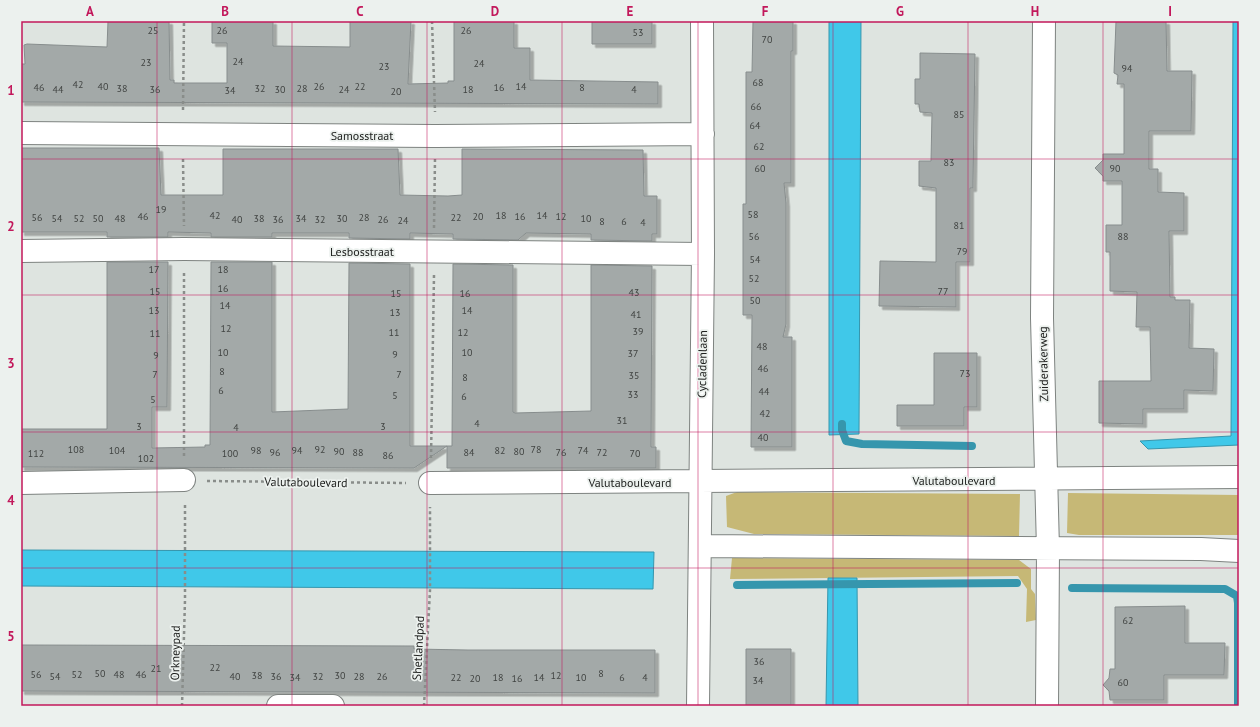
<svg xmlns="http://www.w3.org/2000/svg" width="1260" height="727" font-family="'PT Sans',sans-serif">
<defs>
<filter id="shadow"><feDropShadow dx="3.5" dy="3.5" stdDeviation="0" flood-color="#0004"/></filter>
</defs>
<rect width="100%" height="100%" fill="#dee4e0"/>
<path fill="#c6b876" d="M737 492 1020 494 1019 536 754 534 727 527 726 496Z
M1068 493 1239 495V535H1079L1067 533Z
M732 558 1019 560 1031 569V589L1035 594 1036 620 1026 622 1027 589 1018 576 730 579Z"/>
<path fill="#40c8e9" stroke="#3696ad" d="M829 21H861L859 434 829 435Z
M1233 21H1239V445L1148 449 1140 441 1231 436Z
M21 550 654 552 653 589 21 586Z
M828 578H857L858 706H826Z"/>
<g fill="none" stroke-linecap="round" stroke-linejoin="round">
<path stroke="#3696ad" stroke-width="8" d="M842 424V430L846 441 862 444 972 446
M737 585 1017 583
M1072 588 1225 589 1237 596 1238 603V706"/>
</g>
<path fill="#a3a9a8" stroke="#878d8d" filter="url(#shadow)" d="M108 21H169L170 80H174V83H227V43H212V21H273V46L350 47V21H411L408 84 448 83V81H454V21H514V48H530V80L658 82V104L21 102V64H25L24 45 27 44 107 47Z
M592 21H652V44H592Z
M753 21H793V51H791V183H784L786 203V324L783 337H792V447H751L752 315H743V204H746V72H752Z
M1116 21H1166L1167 71H1192L1191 131H1149V169H1158V192L1184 193V231H1169L1170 297H1175V300H1190L1189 348 1214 349 1213 391 1184 390V409H1143V424L1099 423V381H1151L1150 327H1136L1137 292 1110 291V252H1106V225H1122V181H1103V176L1095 168 1103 160V154H1124V84H1117L1118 75 1114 73Z
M920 53 975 54 973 182V188H970V262H956V307L879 306 880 261 936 262V188L919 186V161H931L932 113 920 112 919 104H915V79H920Z
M21 148H159L161 195H223V149H398L400 195 448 196 462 195V149L643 150 644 196H657V234H652V241L591 240V234L526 233 518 240 453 239V234L410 233V239L349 238V233H272V237H211V233L168 232V237H107V232H21Z
M107 262H168L167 407H152V448L205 447V445H210L211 262H272V412L348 409 349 263 410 264V446H452L453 264 513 265V412L515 413 591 411V265L652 266 651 447H656V468H447V446L414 468 21 467V429H107Z
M934 353H977V407H964V426H897V405H934Z
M1185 606V643H1225L1224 675H1164V700H1110L1109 691 1103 685 1109 678 1110 669H1115V607Z
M21 645 414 646V649L468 650H655V693L21 691Z
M746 649H791V706H746Z"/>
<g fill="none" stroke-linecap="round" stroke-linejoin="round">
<g stroke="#7e8380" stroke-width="24">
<path id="minor" d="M1044 21 1042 318 1048 549 1047 706
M21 133 435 136 703 134
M21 251 184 249 703 254
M21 483 184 480
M430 483 1239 477
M700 546 1201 549 1239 551
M278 706H333
M698 706 703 254 702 21"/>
</g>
<path stroke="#898d8a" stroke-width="2.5" stroke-dasharray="3 3" stroke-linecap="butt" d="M432 21 435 112
M183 110 184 21
M183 159 184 226
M434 228 435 159
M184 273V456
M431 458 434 275
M207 481 406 483
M182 706 185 600V505
M424 706 430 590V507"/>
<use href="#minor" stroke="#fff" stroke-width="22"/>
</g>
<path fill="none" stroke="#c2185b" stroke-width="1" stroke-opacity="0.55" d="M157 21V706M292 21V706M427 21V706M562 21V706M698 21V706M833 21V706M968 21V706M1103 21V706M21 159H1239M21 295H1239M21 432H1239M21 568H1239"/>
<g text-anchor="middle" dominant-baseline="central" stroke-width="3.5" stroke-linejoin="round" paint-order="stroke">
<g font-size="10" fill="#414442">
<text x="153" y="30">25</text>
<text x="222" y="30">26</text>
<text x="466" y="30">26</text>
<text x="638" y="32">53</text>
<text x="767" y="39">70</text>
<text x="238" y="61">24</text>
<text x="146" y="62">23</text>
<text x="479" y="63">24</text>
<text x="384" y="66">23</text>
<text x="1127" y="68">94</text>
<text x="758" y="82">68</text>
<text x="78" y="84">42</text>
<text x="103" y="86">40</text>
<text x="319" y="86">26</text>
<text x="360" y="86">22</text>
<text x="521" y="86">14</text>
<text x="39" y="87">46</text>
<text x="499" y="87">16</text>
<text x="582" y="87">8</text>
<text x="122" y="88">38</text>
<text x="260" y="88">32</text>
<text x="302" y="88">28</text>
<text x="58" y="89">44</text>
<text x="155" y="89">36</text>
<text x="280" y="89">30</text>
<text x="344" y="89">24</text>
<text x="468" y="89">18</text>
<text x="634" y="89">4</text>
<text x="230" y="90">34</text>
<text x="396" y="91">20</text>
<text x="756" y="106">66</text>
<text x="959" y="114">85</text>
<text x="755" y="125">64</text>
<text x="759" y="146">62</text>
<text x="949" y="162">83</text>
<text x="760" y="168">60</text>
<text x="1115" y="168">90</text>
<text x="161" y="209">19</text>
<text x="753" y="214">58</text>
<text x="215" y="215">42</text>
<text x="501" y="215">18</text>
<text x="542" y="215">14</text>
<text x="143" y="216">46</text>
<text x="478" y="216">20</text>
<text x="520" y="216">16</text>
<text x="561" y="216">12</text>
<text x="37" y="217">56</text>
<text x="364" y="217">28</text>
<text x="456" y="217">22</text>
<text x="57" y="218">54</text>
<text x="79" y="218">52</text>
<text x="98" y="218">50</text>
<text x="120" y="218">48</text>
<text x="259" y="218">38</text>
<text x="301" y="218">34</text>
<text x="342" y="218">30</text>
<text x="586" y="218">10</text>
<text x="237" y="219">40</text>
<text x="278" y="219">36</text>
<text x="320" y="219">32</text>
<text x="383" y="219">26</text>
<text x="403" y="220">24</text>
<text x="602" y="221">8</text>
<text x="624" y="221">6</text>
<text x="643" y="222">4</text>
<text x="959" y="225">81</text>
<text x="754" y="236">56</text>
<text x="1123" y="236">88</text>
<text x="962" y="251">79</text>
<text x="755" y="259">54</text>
<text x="154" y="269">17</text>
<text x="223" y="269">18</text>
<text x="754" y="278">52</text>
<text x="223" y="288">16</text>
<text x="155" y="291">15</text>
<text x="943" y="291">77</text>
<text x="634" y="292">43</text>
<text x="396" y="293">15</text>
<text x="465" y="293">16</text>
<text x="755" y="300">50</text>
<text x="225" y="305">14</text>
<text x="154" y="310">13</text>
<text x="467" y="310">14</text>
<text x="395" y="312">13</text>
<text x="636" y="314">41</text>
<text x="226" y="328">12</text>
<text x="638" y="331">39</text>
<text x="394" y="332">11</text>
<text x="463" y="332">12</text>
<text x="155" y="333">11</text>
<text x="762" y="346">48</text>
<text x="223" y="352">10</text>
<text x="467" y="352">10</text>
<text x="633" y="353">37</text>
<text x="395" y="354">9</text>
<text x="156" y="355">9</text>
<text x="763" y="368">46</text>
<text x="222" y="371">8</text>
<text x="965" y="373">73</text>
<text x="155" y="374">7</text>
<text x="399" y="374">7</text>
<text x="634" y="375">35</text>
<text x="465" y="377">8</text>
<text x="221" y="390">6</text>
<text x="764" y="391">44</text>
<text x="633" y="394">33</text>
<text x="395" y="395">5</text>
<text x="464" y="396">6</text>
<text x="153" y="399">5</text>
<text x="765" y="413">42</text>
<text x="622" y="420">31</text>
<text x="477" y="423">4</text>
<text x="139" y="426">3</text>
<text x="383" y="426">3</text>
<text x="236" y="427">4</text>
<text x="763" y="437">40</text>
<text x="76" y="449">108</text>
<text x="320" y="449">92</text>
<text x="536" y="449">78</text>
<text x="117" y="450">104</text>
<text x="256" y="450">98</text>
<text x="297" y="450">94</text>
<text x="500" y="450">82</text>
<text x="583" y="450">74</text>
<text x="339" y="451">90</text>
<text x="519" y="451">80</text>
<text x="275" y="452">96</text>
<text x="358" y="452">88</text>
<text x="469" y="452">84</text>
<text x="561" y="452">76</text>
<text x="602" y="452">72</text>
<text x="36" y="453">112</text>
<text x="230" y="453">100</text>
<text x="635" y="453">70</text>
<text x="388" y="455">86</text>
<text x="146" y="458">102</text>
<text x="1128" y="620">62</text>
<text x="759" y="661">36</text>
<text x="215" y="667">22</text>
<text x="156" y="668">21</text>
<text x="100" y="673">50</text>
<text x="601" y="673">8</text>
<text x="36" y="674">56</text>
<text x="77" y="674">52</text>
<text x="119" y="674">48</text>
<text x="141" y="674">46</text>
<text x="257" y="675">38</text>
<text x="340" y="675">30</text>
<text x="556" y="675">12</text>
<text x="55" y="676">54</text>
<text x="235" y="676">40</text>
<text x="276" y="676">36</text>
<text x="318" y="676">32</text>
<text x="359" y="676">28</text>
<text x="382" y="676">26</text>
<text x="295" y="677">34</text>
<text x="456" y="677">22</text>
<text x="498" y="677">18</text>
<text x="539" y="677">14</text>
<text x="581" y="677">10</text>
<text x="622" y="677">6</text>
<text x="645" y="677">4</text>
<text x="475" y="678">20</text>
<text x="517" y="678">16</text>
<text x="758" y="680">34</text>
<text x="1123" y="682">60</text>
</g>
<g font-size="12" fill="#202220" stroke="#ecf1ee">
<text x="362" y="135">Samosstraat</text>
<text x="362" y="251">Lesbosstraat</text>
<text transform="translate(702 364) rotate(-89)">Cycladenlaan</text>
<text transform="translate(1043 364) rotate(-91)">Zuiderakerweg</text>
<text x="954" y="480">Valutaboulevard</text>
<text transform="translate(306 482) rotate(1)">Valutaboulevard</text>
<text x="630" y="482">Valutaboulevard</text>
<text transform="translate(418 648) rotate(-87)">Shetlandpad</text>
<text transform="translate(175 653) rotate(-89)">Orkneypad</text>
</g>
</g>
<rect width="1260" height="727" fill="none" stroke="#ecf1ee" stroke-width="44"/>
<rect x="22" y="22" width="1216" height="683" fill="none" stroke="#c2185b" stroke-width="1.5"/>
<g font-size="13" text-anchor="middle" font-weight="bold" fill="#c2185b">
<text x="90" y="16">A</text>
<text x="225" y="16">B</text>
<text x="360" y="16">C</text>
<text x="495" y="16">D</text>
<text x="630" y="16">E</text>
<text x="765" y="16">F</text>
<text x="900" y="16">G</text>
<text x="1035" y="16">H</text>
<text x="1170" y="16">I</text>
<text x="11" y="95">1</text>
<text x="11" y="231">2</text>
<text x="11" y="368">3</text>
<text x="11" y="505">4</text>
<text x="11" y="641">5</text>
</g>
</svg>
